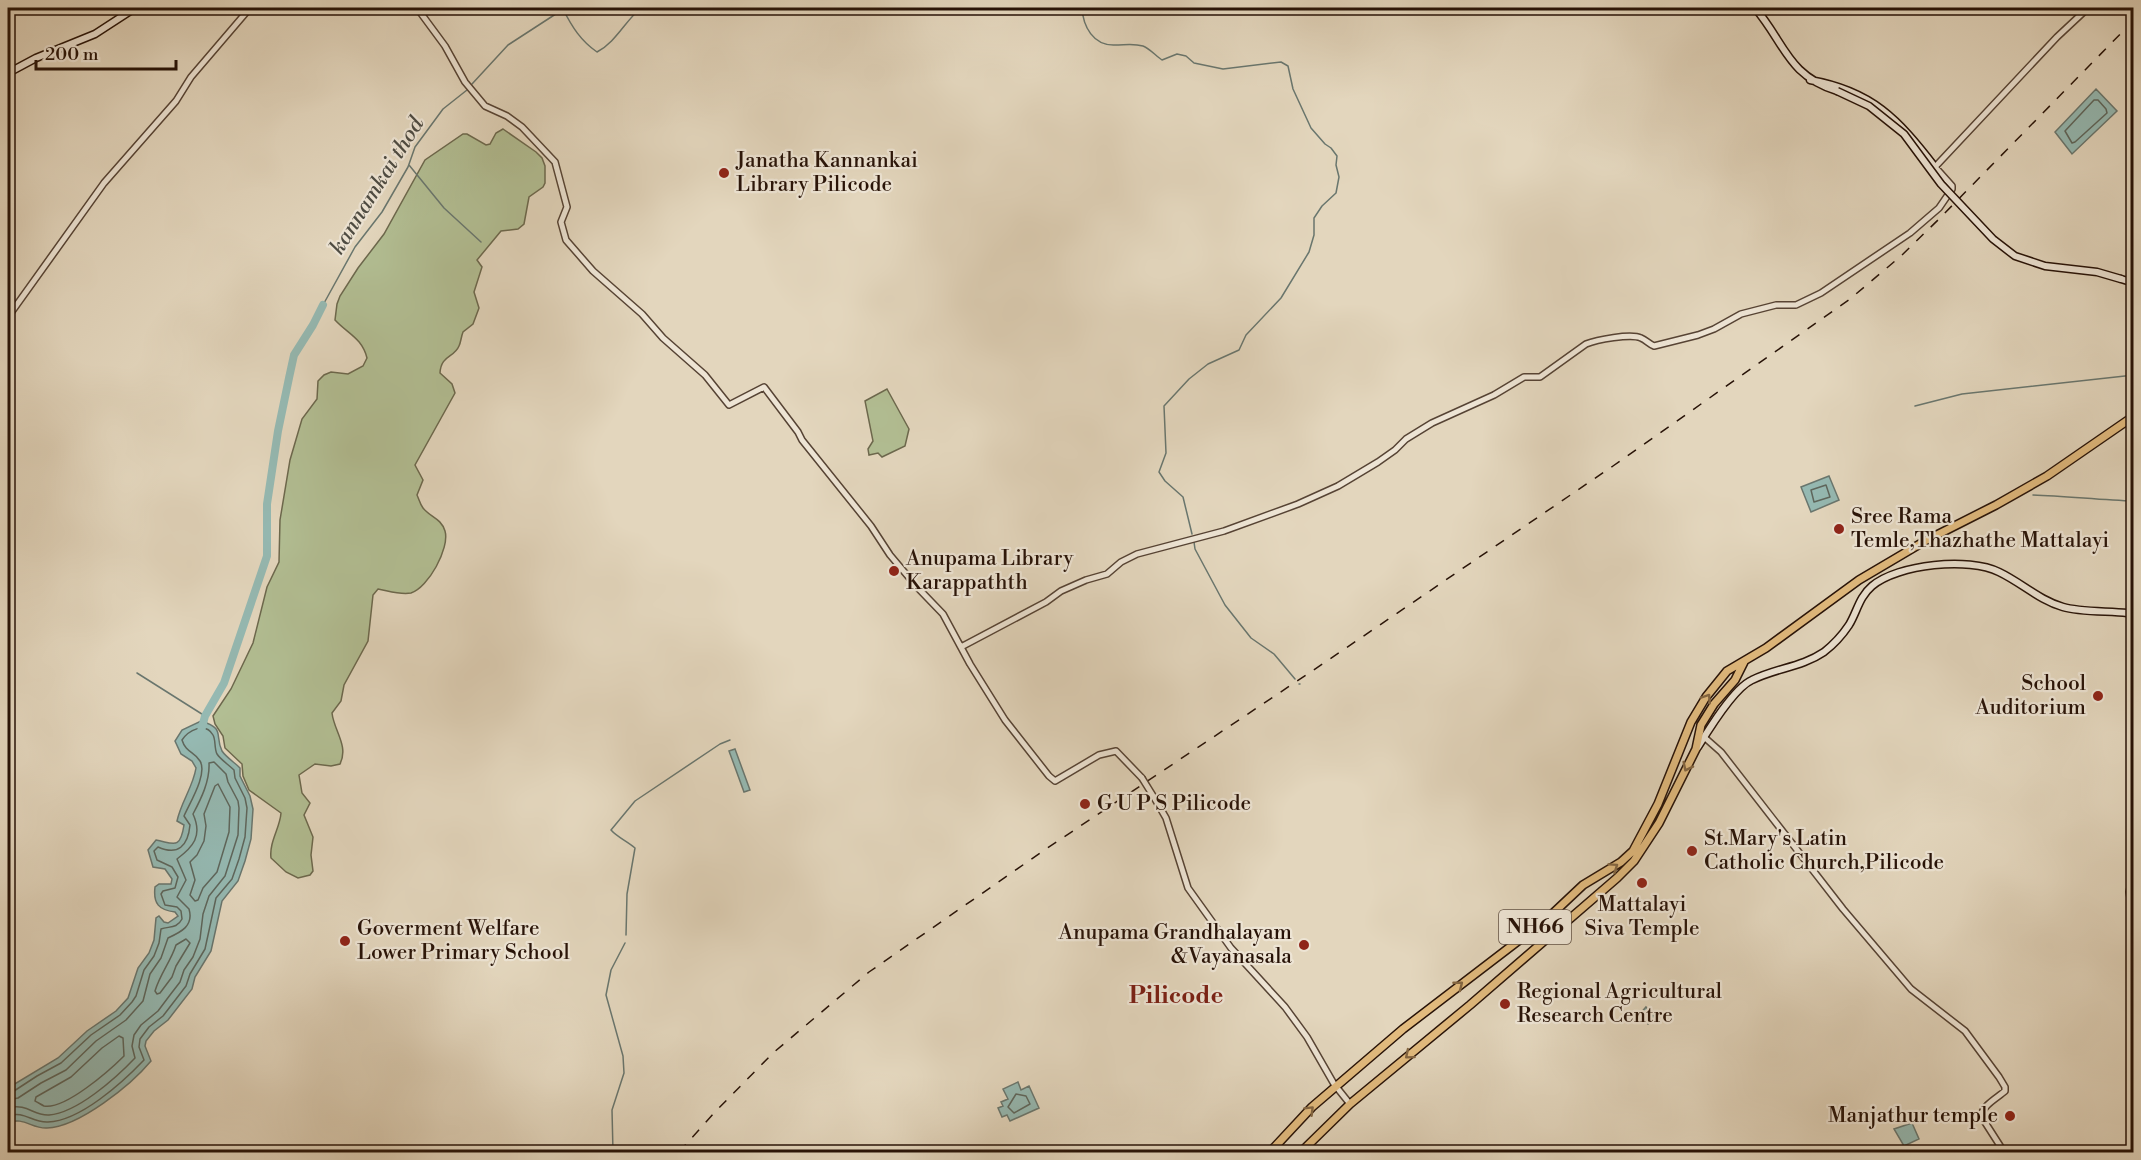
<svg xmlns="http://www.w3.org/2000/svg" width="2141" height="1160" font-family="'Libre Bodoni',serif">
<rect width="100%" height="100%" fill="#e3d6bd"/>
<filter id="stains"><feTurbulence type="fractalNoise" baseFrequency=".00333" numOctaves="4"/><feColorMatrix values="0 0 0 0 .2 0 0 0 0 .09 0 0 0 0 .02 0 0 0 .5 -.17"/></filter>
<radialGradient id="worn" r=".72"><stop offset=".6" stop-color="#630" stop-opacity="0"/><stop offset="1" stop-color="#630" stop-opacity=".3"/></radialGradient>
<path fill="#b2be93" stroke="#6c684d" stroke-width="1.5" d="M503 129 536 152 542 158 545 166V183L543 187 529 197 524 224 518 229 501 231 477 260 482 267 474 292 479 308 473 324 463 332C461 337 461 342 459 346 454 358 441 355 440 373L452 384 455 393 415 465 423 480 417 495C419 499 420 504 423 508 430 517 441 518 445 531 450 548 428 588 411 593 400 595 389 591 378 589L373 595 368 641 344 685 341 701 332 713C334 731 349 746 340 764L331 766 315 764 299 775 302 793 310 803 304 815 313 837 311 855 313 871 310 875 298 878 286 872 271 858C269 842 280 828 281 813L249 790 243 776 242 764 225 748 223 736 215 724 213 716 231 689 253 643 267 587 279 562 280 520 290 460 302 419 317 399 318 381 324 375 331 372 348 374 363 366 367 358C362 338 348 334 335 320L337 304 340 296 358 268 384 234 425 160 463 134H467L486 145 490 144 496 133Z
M887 389 909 429 905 446 882 457 878 453 869 455 868 449 873 441 865 401Z"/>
<path fill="#95b9b2" stroke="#69766e" stroke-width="1.5" d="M2096 89 2117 111 2072 154 2055 132Z
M1829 476 1839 500 1811 512 1801 487Z
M201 721C226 729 214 734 222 751 226 757 235 763 240 768V776L250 796 253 809 251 839 245 861 238 881 222 901 211 951 195 977 192 989 168 1020 154 1031 146 1041 145 1046 151 1061C131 1085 79 1127 47 1128 32 1129 23 1116 8 1123V1088L58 1058 87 1031 116 1011 128 998 138 968 149 953 154 940 156 918 159 916 164 922 168 923 178 916 175 912C159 910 153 904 155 887L159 884H171L172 879 165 869 153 867 148 850 156 840C173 843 180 851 184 825L177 821C181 802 193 787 196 768L192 761 181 754 175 741 182 730Z
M735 749 750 790 744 792 729 751Z
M1646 1007 1656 1018 1648 1024 1639 1015Z
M1018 1082 1021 1090 1029 1086 1039 1108 1010 1121 1007 1115 1002 1117 998 1108 1003 1106 1001 1102 1008 1099 1003 1089Z
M1912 1123 1919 1139 1904 1146 1894 1129Z"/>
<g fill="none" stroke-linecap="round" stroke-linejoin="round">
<path stroke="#5e665c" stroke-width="1.5" d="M2094 100H2098L2106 109 2107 113 2075 142 2072 143 2065 131Z
M1826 485 1830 497 1814 502 1811 490Z
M218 784 230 807 229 832 217 872 203 888 198 900 195 901 190 895 195 880 190 862 197 855 204 841 206 826 204 814 215 786Z
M186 939 190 943 176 966 172 977 160 993 157 994 155 991C160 974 171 961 176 945Z
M119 1036 123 1038 124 1056C110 1070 65 1110 44 1106 42 1105 37 1102 35 1101L36 1097 71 1077 102 1048Z
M8 1093 14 1091 37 1076 61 1063 91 1035 120 1015 132 1002 136 996 144 970 154 956 159 943 161 929C169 926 177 929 182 919L181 911 177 907 165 905 161 894 163 891 175 888 178 877 172 867 157 860 154 851 158 847C178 856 188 846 190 825L184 816C189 804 208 774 200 761 194 751 186 753 182 740 188 731 205 721 213 735 216 740 214 748 217 754 221 760 229 765 234 770L235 778 245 798 247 808 245 837 239 859 232 879 216 898 205 949 190 974 186 986 163 1016 149 1027 140 1039 139 1047 144 1060C122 1083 80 1121 48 1122 32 1123 24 1110 8 1116
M1016 1094 1026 1096 1030 1104 1014 1113 1008 1107Z
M8 1100 18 1098 41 1083 66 1070 96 1041 126 1020 143 1001 150 974 161 958 168 938C181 932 194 926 189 909L177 897 186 880 177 859C193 847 203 836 193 814 201 799 210 781 209 763L214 762 226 774 228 782 238 801 239 808 238 835 225 876 209 896 203 914 200 939 193 957 184 970 180 982 170 995 158 1011 141 1025 134 1035 132 1046 135 1058C116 1078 77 1113 49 1115 33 1116 28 1103 8 1108"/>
<path stroke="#69766e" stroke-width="1.5" d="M652 8H654
M1082 8C1083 26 1093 46 1115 45 1125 45 1133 43 1143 46 1149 48 1156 56 1162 60L1177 54 1186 56 1194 63 1223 69 1281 62 1288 66 1293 89 1311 128 1325 144 1331 148 1337 156 1336 165 1339 177 1336 193 1322 206 1314 218V235L1309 252 1281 298 1246 335 1239 350 1208 364 1189 379 1164 406 1166 453 1159 472 1165 481 1183 497 1192 534
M563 9C572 27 581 41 597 52 616 42 625 21 641 8
M472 84 508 45 565 8
M409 165 444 208 481 242
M323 305 355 247 382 212 408 167 415 147 443 109 467 90
M1915 406 1962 394 2134 375
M2033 495C2067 496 2100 500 2134 501
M1194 542 1195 549 1225 605 1251 638 1274 654 1295 679
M137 673 205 716
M1299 684H1300
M626 935 627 894 635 848C627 841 617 837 611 830L635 801 720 744 730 740
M613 1152 612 1110 624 1073 623 1056 606 995 611 970 625 943"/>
<path stroke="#95b9b2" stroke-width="8" d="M201 731 205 716 224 683 267 556V504L278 431 289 378 294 355 313 325 323 305"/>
<g stroke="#564334" stroke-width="8">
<path id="tertiary" d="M417 8 445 46 465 82 485 106 507 116 522 127 555 162 567 207 561 222 566 240 593 271 642 314 663 338 705 375 729 405 764 387 798 432 802 440 871 526 890 555 917 587 943 614 970 664 1005 720 1049 776 1055 781 1099 755 1116 751 1142 778
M8 317 104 183 176 101 191 77 250 8
M961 647 1046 602 1061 591 1086 580 1107 574 1121 562 1137 554 1224 531 1298 504 1338 486 1378 462 1395 450 1406 439 1432 423 1494 395 1524 377H1540L1586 344C1596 340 1631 333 1641 338 1646 340 1649 344 1654 346L1698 335 1714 329 1741 314 1776 305H1796L1821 293 1910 233 1939 208 1952 189V186L1935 167 2057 37 2088 8
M1704 737 1721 752 1843 909 1911 989 1965 1031 1999 1077 2005 1087V1091C1997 1098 1983 1105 1981 1116L2004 1152
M1155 799 1166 818 1188 888 1231 948 1285 1007 1307 1037 1334 1084 1350 1104
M2134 872 2129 892 2134 918"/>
</g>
<g stroke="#271207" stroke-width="9">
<path id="secondary" d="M1755 8C1785 43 1787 75 1837 91
M8 73 36 58 95 34 135 8
M1810 80C1872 91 1898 119 1935 167
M2121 279 2134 283
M1698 747C1709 729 1734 688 1752 680 1776 668 1802 667 1824 652 1833 645 1843 634 1849 625 1857 612 1859 597 1872 586 1898 564 1969 557 1999 572 2022 583 2039 600 2063 607 2079 612 2109 611 2127 613L2134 615"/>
</g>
<g stroke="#271207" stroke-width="10">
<path id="trunk" d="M1270 1152 1312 1107 1403 1029 1548 918 1583 885 1621 862 1633 851 1658 804 1691 722 1706 697 1727 671 1766 648 1859 580 1925 541 1996 505 2047 476 2134 416
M1301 1152 1350 1104 1470 1005 1617 878 1634 861 1659 823 1696 749 1701 725 1714 704 1735 680 1744 662"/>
</g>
<use href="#tertiary" stroke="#ede4d4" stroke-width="5"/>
<use href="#secondary" stroke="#ede4d4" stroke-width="6"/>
<use href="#trunk" stroke="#e2bb7e" stroke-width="7"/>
<path stroke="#271207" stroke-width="1.5" stroke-dasharray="10 10" stroke-linecap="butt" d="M679 1152 715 1112 773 1053 869 972 1043 851 1324 663 1613 466 1850 299 1901 256 1938 220 2134 20"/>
<g stroke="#564334" stroke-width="8" stroke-linecap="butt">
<path id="tertiary-bridge" d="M1142 778 1155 799"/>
</g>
<g stroke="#271207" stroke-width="9" stroke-linecap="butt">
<path id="secondary-bridge" d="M1837 91 1869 106 1904 134 1941 184 1993 239 2015 256 2045 266 2097 272 2121 279"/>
</g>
<use href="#tertiary-bridge" stroke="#ede4d4" stroke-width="5"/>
<use href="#secondary-bridge" stroke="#ede4d4" stroke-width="6"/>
</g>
<defs><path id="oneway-chevron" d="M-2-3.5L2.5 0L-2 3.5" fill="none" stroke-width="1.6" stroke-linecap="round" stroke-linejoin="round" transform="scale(1.5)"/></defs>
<g stroke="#846642">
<use href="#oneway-chevron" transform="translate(1707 698) rotate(-56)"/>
<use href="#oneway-chevron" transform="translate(1687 767) rotate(116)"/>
<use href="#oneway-chevron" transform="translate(1614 867) rotate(-34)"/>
<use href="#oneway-chevron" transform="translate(1459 985) rotate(-38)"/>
<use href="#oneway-chevron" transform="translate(1409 1055) rotate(140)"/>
<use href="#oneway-chevron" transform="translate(1310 1110) rotate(-45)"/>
</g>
<g fill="#8f2418" stroke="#ede4d4" stroke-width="2">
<circle cx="724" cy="173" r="6"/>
<circle cx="1839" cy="529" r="6"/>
<circle cx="894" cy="571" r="6"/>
<circle cx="2098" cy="696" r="6"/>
<circle cx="1085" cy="804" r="6"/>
<circle cx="1692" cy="851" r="6"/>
<circle cx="1642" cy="883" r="6"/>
<circle cx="345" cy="941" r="6"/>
<circle cx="1304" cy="945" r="6"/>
<circle cx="1505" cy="1004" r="6"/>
<circle cx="2010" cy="1116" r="6"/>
</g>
<g text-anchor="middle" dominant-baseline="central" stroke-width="4.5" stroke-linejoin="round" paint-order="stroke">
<rect fill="#ede4d4" stroke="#625144" stroke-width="1.5" x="1499" y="910" width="72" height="34" rx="4.5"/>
<g font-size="20" font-weight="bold" fill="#271207">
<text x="1535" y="927">NH66</text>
</g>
<g font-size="21" fill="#271207" stroke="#ede4d4" text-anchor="start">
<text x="736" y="161">Janatha Kannankai<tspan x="736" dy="24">Library Pilicode</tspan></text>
<text x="1851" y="517">Sree Rama<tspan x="1851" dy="24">Temle,Thazhathe Mattalayi</tspan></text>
<text x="906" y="559">Anupama Library<tspan x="906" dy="24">Karappathth</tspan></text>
<text x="2086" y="684" text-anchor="end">School<tspan x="2086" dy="24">Auditorium</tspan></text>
<text x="1097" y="804">G U P S Pilicode</text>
<text x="1704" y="839">St.Mary's Latin<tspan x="1704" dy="24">Catholic Church,Pilicode</tspan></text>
<text x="1642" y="905" text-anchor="middle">Mattalayi<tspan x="1642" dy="24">Siva Temple</tspan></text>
<text x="357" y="929">Goverment Welfare<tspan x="357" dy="24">Lower Primary School</tspan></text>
<text x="1292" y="933" text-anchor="end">Anupama Grandhalayam<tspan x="1292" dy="24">&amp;Vayanasala</tspan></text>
<text x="1517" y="992">Regional Agricultural<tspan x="1517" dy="24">Research Centre</tspan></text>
<text x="1998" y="1116" text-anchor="end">Manjathur temple</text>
</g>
<g font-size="22" font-style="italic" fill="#4e4c43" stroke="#ede4d4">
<text transform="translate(377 186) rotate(-58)">kannamkai thod</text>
</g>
<g font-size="24" font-weight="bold" fill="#7a1f14" stroke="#ede4d4">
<text x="1176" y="996">Pilicode</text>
</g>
</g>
<rect width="2141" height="1160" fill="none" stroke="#e3d6bd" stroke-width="30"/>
<rect x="9" y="9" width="2123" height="1142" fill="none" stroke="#271207" stroke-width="3"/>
<rect x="15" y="15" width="2111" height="1130" fill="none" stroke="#271207" stroke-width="1.5"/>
<path d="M36 60v9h140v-9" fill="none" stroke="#271207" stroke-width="3"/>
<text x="45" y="60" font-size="18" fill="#271207" stroke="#ede4d4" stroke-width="4.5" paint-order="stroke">200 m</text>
<rect width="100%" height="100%" filter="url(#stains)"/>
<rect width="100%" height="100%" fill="url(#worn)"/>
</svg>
